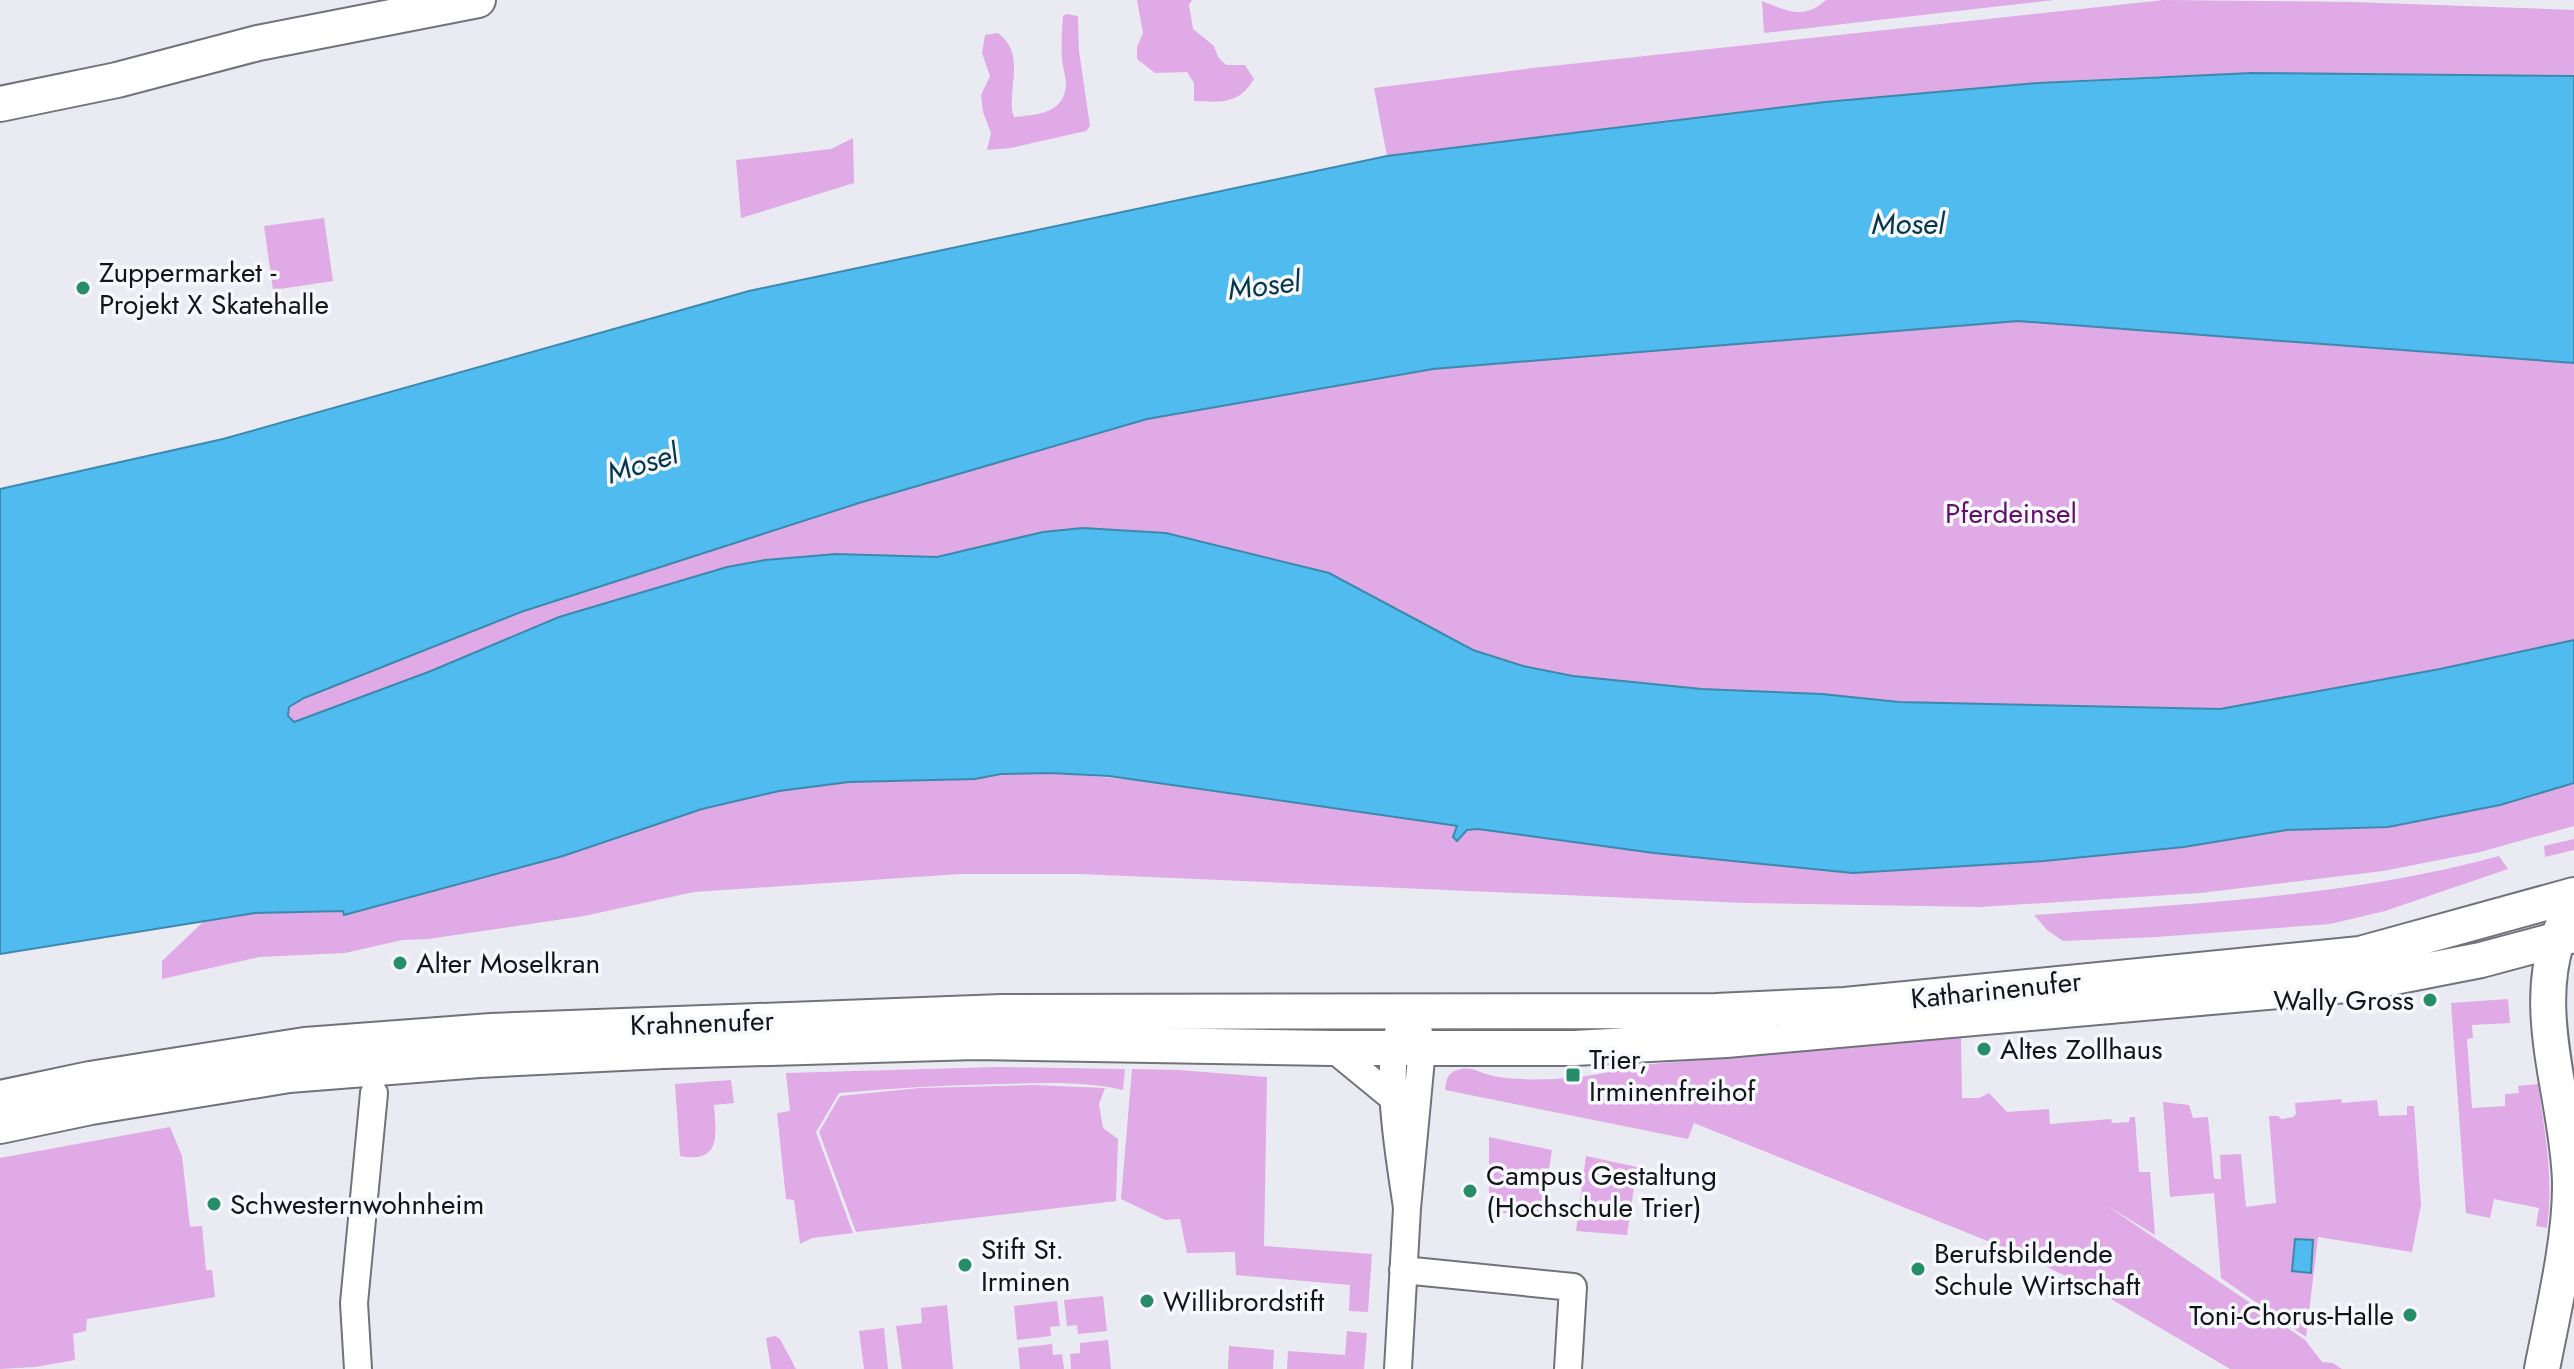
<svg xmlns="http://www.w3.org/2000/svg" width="2574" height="1369" font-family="Jost,sans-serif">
<rect width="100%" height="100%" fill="#eaebf2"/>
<path fill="#dfaae5" d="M1137 0H1192L1189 5 1193 29 1214 46 1218 57 1226 65H1245L1254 79C1238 105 1222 102 1194 101V83L1187 72 1155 73 1137 59V47L1143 33Z
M1826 0H2054L1764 33 1762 1C1786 11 1805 20 1826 0Z
M2164 0 2353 2 2574 10V76C2395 75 2215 69 2036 83 1819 100 1603 129 1387 156L1374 88 1533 68Z
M1066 14 1078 16 1079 51 1090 126 1086 131 1011 148 987 150 991 133 983 112 981 95 990 76 982 53 985 35 998 33C1028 55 1005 92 1014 117 1036 115 1064 114 1066 85 1066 77 1063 68 1062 60 1061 45 1062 30 1063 16Z
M853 138 854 183 741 218 736 160 831 149Z
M324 218 333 281 273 290 264 226Z
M2018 321 2574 363V640L2440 669 2220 709 1899 702 1822 694 1702 689 1573 676 1523 666 1473 650 1329 573 1166 533 1083 528 1043 532 937 557 836 554 765 560 727 567 559 617 431 671 294 722 288 716 289 707 304 698 521 613 859 503 1147 419 1433 369Z
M1050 773C1185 781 1318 805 1451 825L1457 826 1456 831 1478 829 1715 859 1938 867 2044 861 2184 847 2287 830 2388 827 2500 805 2574 783V826L2480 852 2383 871 2200 893 1980 907 1745 903 1080 874H960L694 892 584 916 428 939 402 940 345 953 259 957 162 979V961L203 922 255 913 343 911 344 915 563 856 702 809 779 791 849 782 975 779 1001 774Z
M2574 839V850L2545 857 2544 846Z
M2499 856 2508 869 2385 911 2330 924 2156 937 2063 941 2047 930 2034 915C2190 904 2348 897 2499 856Z
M2508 999 2510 1023 2472 1025 2473 1038 2467 1039 2472 1108 2505 1106V1094L2519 1093 2518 1086 2538 1084C2545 1133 2554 1179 2547 1228L2536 1226 2539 1208 2494 1199 2490 1218 2466 1213 2451 1003Z
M1961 1037 1962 1098H1979L1989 1093 2007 1112 2049 1109 2050 1124 2111 1119 2112 1123 2129 1122 2130 1117H2135L2139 1172H2150L2155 1235 2106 1205 2305 1340 2322 1362 2333 1363 2342 1369H2230L2101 1293 2020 1254 1694 1123 1688 1139 1445 1090C1446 1081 1447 1073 1457 1070 1470 1065 1480 1073 1493 1076 1528 1083 1596 1079 1629 1066Z
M996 1067 1125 1069 1123 1090C1084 1081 1040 1083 1000 1084 946 1085 893 1088 839 1093L816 1132 853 1233 812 1238 800 1244 794 1200 786 1199 777 1113 790 1111 786 1073Z
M1132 1069 1178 1070 1267 1077 1264 1246 1372 1254 1368 1312 1349 1311 1350 1285 1236 1275 1235 1252 1187 1253 1180 1219 1165 1220 1121 1199Z
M731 1080 734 1103 714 1105C716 1134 722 1164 680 1156L675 1084Z
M1034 1085 1105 1088 1099 1104 1103 1128 1118 1139 1116 1201 856 1232 819 1132 840 1096 920 1088Z
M2341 1099 2342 1103 2377 1100 2379 1116 2407 1115V1106H2414L2421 1205 2412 1252 2318 1237 2306 1337 2221 1278 2214 1193 2170 1197 2163 1102 2189 1105 2193 1118 2208 1117 2214 1179H2221L2220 1155 2241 1154 2246 1207 2276 1203 2269 1116H2278L2281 1119 2293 1117 2296 1114 2295 1103Z
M170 1127 182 1156 190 1227 202 1226 206 1270H212L215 1297 87 1319 86 1331 73 1334 75 1360 35 1367 0 1369V1158Z
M1489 1137 1552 1150 1541 1220 1489 1210Z
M1586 1156 1637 1167 1627 1235 1576 1231Z
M1103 1296 1107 1331 1078 1334 1077 1325 1067 1326 1064 1300Z
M1057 1301 1060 1326 1050 1327 1051 1336 1017 1340 1014 1306Z
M947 1305 953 1369H902L896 1326 922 1323 921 1308Z
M884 1328 888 1369H864L859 1331Z
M1347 1331 1367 1333 1364 1369H1287L1288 1351 1345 1355Z
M775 1336 780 1339 796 1369H771L766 1338Z
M1108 1340 1111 1369H1071L1070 1354 1080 1353V1343Z
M1052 1344 1053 1355 1062 1354 1064 1369H1020L1018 1348Z
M1229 1346 1274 1350 1273 1369H1228Z"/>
<path fill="#4fbbee" stroke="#3d89ae" stroke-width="2" d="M2252 73 2574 76V363L2018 321 1433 369 1147 419 859 503 521 612 304 698 289 707 288 716 294 722 431 671 559 617 727 567 765 560 836 554 937 557 1043 532 1083 528 1166 533 1329 573 1473 650 1523 666 1573 676 1702 689 1822 694 1899 702 2220 709 2440 669 2574 640V783L2500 805 2388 827 2287 830 2184 847 2044 861 1853 873 1654 853 1478 829 1467 830 1457 841 1453 837 1457 826 1451 825 1109 776 1050 773 1001 774 975 779 849 782 779 791 702 809 563 856 344 915 343 911 255 913 0 954V489L223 439 749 291 1387 156 1825 102 2038 83Z
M2295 1239 2313 1240 2311 1273 2292 1271Z"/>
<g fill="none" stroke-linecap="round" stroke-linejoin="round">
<g stroke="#72737a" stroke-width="30">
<path id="minor" d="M1332 1048 1393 1098
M1403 1270 1573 1287 1568 1369
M358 1369 354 1303 374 1093
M1398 1369 1407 1208 1422 1048 1418 1028 1410 1013C1376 1038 1402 1169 1407 1208"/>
</g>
<g stroke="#72737a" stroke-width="38">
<path id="major" d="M0 104 117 80 258 43 478 0
M0 1098 90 1079 305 1045 491 1031 1002 1012 1716 1011 1845 1005 2360 954 2574 895
M0 1126 91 1107 289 1075 479 1060 663 1051 976 1042 1332 1048H1574L1726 1040 2358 984 2481 960 2574 935
M2542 1369C2553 1312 2571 1238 2570 1182 2568 1097 2526 1004 2564 923"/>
</g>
<use href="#minor" stroke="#fff" stroke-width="26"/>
<use href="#major" stroke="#fff" stroke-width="34"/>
</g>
<g fill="#278d68" stroke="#f7f8fe" stroke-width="3">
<circle cx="83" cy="288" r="8"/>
<circle cx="400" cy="963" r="8"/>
<circle cx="2430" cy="1000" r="8"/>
<circle cx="1984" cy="1049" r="8"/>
<rect x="1565" y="1067" width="16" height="16" rx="4"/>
<circle cx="1470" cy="1191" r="8"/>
<circle cx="214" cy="1204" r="8"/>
<circle cx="965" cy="1265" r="8"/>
<circle cx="1918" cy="1269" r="8"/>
<circle cx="1147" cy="1301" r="8"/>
<circle cx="2410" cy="1315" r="8"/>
</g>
<g text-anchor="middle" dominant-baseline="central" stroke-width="7" stroke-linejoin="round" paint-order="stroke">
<g font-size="28" fill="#141517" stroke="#f7f8fe" text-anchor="start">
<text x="99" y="272">Zuppermarket -<tspan x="99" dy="32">Projekt X Skatehalle</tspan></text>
<text x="416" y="963">Alter Moselkran</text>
<text x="2414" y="1000" text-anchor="end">Wally Gross</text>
<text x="2000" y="1049">Altes Zollhaus</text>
<text x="1589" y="1059">Trier,<tspan x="1589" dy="32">Irminenfreihof</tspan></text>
<text x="1486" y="1175">Campus Gestaltung<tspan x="1486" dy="32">(Hochschule Trier)</tspan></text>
<text x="230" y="1204">Schwesternwohnheim</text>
<text x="981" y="1249">Stift St.<tspan x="981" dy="32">Irminen</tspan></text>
<text x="1934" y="1253">Berufsbildende<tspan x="1934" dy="32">Schule Wirtschaft</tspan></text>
<text x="1163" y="1301">Willibrordstift</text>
<text x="2394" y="1315" text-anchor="end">Toni-Chorus-Halle</text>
</g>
<g font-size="28" fill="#601069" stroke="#f7f8fe">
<text x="2011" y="513">Pferdeinsel</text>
</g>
<g font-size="28" fill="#141517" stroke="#f7f8fe">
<text transform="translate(1996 990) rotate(-6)">Katharinenufer</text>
<text transform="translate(702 1023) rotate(-2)">Krahnenufer</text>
</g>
<g font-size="30" font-style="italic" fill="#05364b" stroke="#f7f8fe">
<text x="1908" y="223">Mosel</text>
<text transform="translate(1264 285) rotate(-7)">Mosel</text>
<text transform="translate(642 463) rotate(-17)">Mosel</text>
</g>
</g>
</svg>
